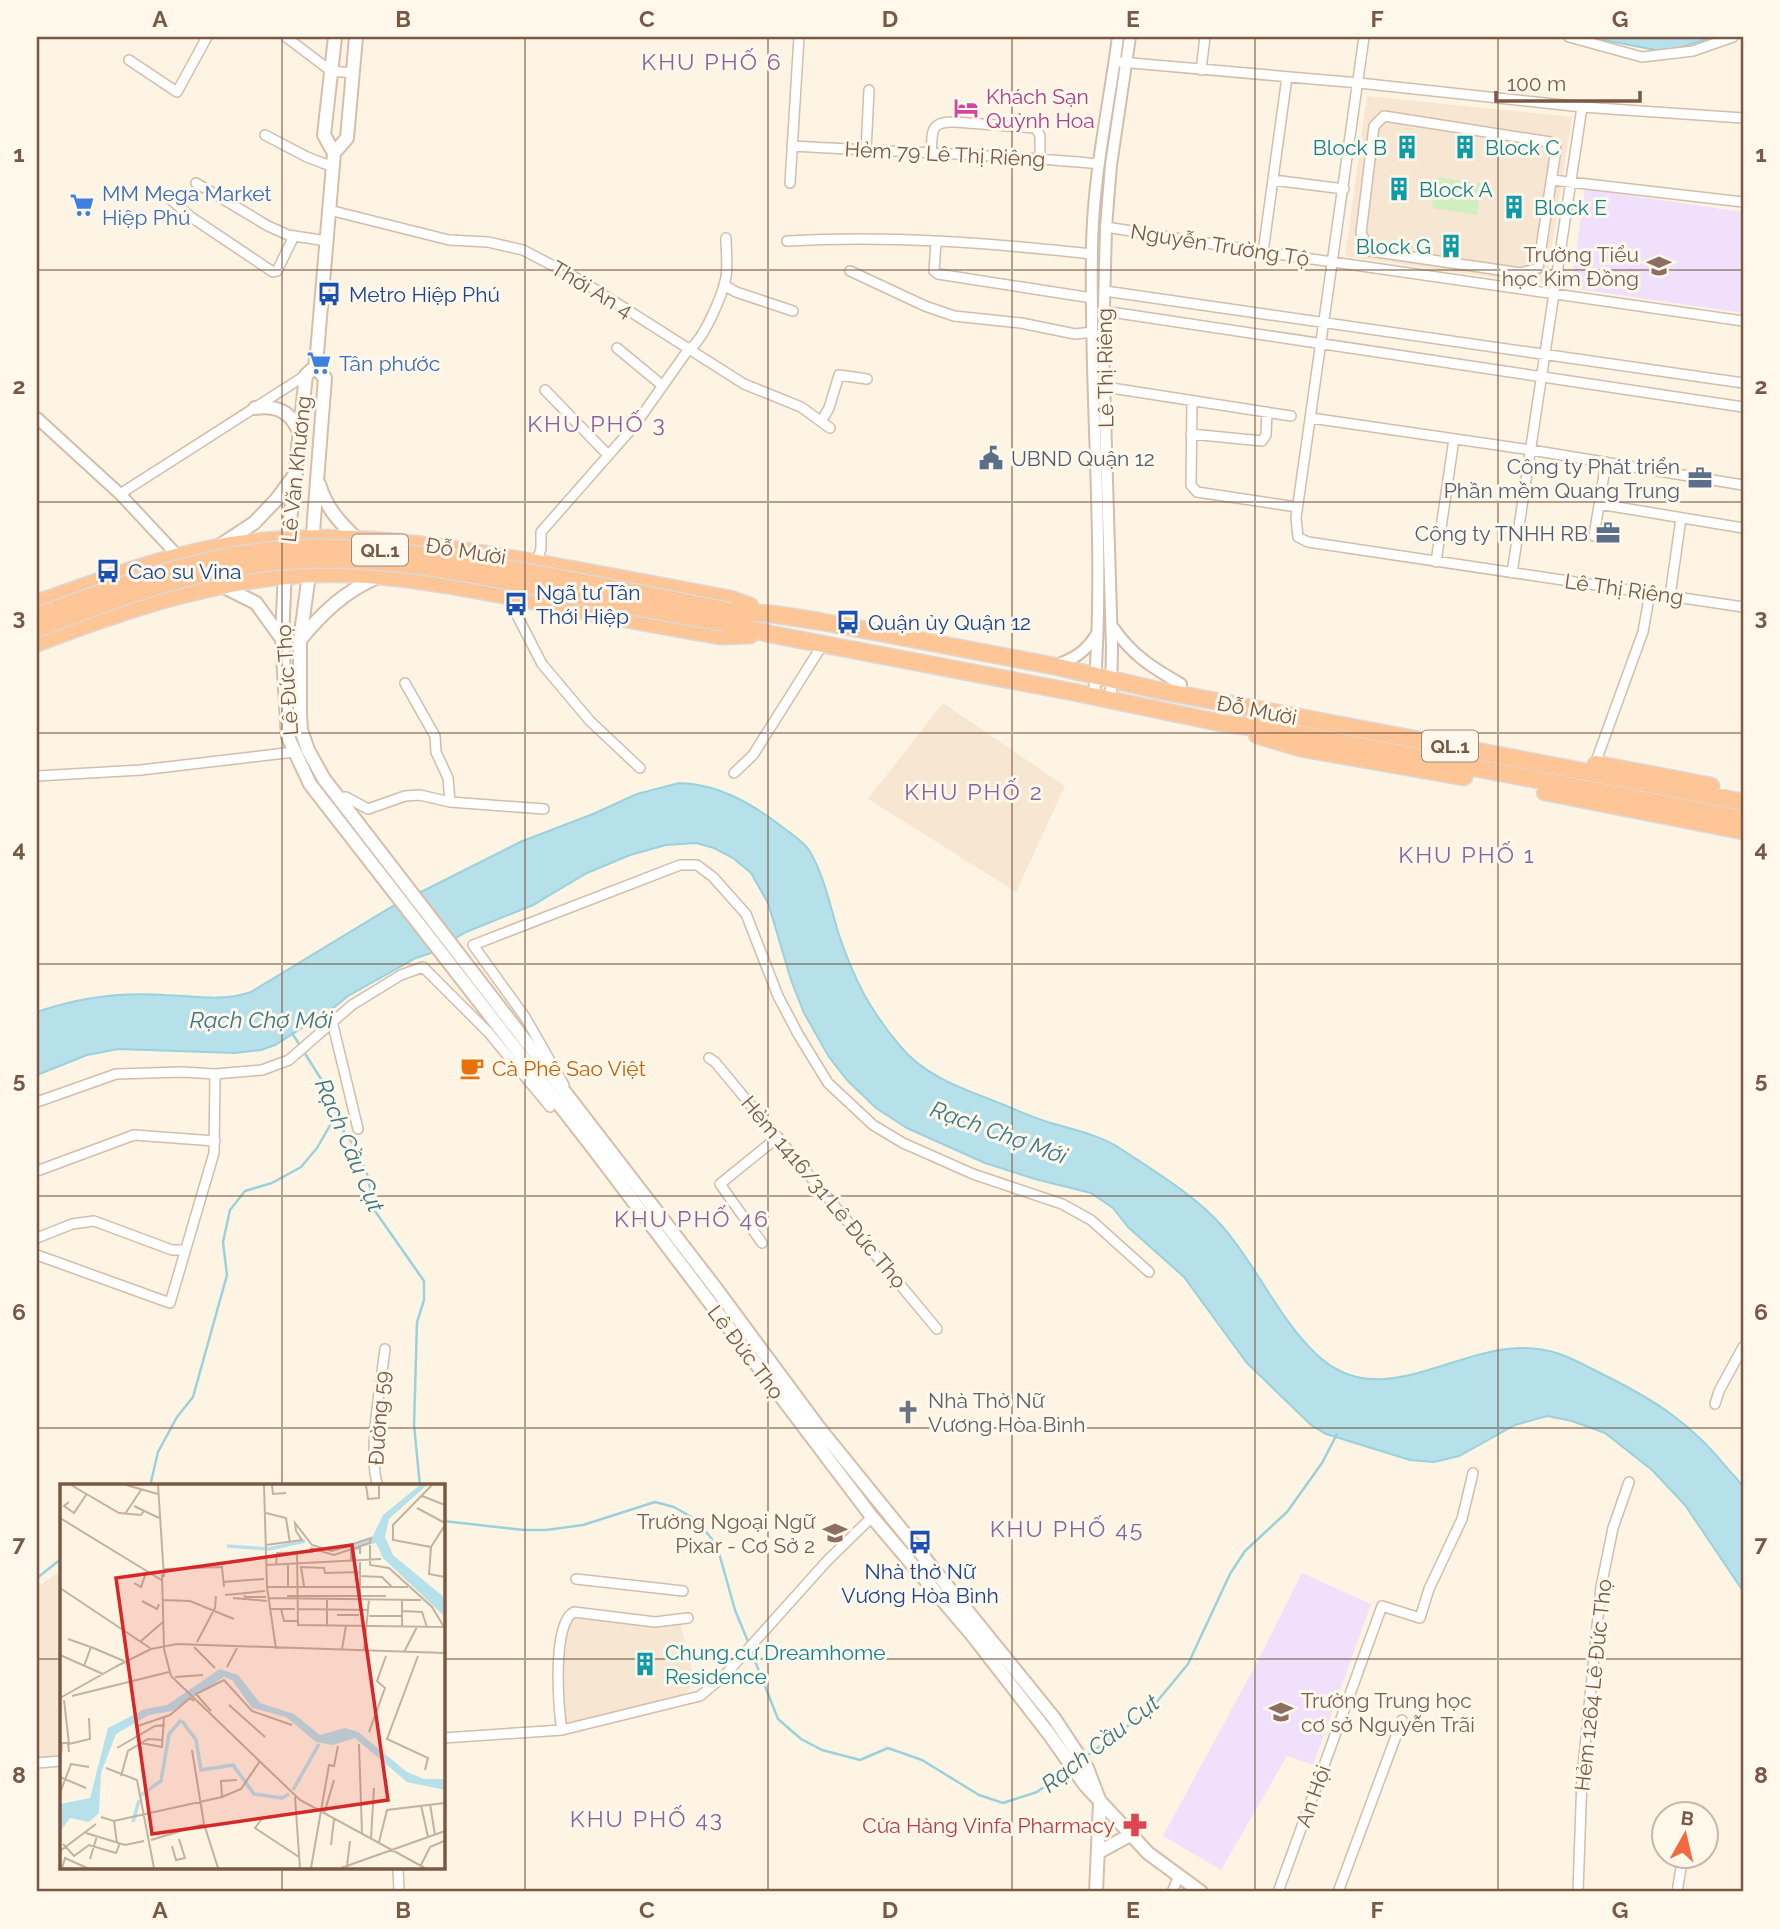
<svg xmlns="http://www.w3.org/2000/svg" width="1780" height="1929" font-family="Raleway,sans-serif">
<rect width="100%" height="100%" fill="#fef4e3"/>
<path fill="#f7e6d1" d="M1367 96 1572 117 1546 285 1345 256Z
M943 703 1065 786 1016 892 868 799Z
M61 1570V1756L37 1758V1588Z
M570 1616 680 1622 692 1670 690 1688 684 1695 675 1698 564 1724 560 1705 562 1655 566 1622Z"/>
<path fill="#f1e0fb" d="M1585 189 1743 212V313L1571 288Z
M1302 1573 1371 1604 1313 1765 1287 1756 1221 1870 1163 1836 1254 1668Z"/>
<path fill="#d2edc0" d="M1437 177 1482 184 1477 215 1432 208Z"/>
<path fill="#b6e1ea" stroke="#9bd1dc" stroke-width="2" d="M1588 37H1713L1666 52Z
M679 783C718 784 751 803 781 826 790 833 802 840 809 850 825 877 830 906 839 935 854 979 869 1009 900 1046 925 1077 966 1090 1002 1104 1018 1111 1035 1118 1051 1123 1075 1130 1100 1135 1121 1149 1154 1171 1196 1196 1222 1226 1257 1266 1277 1316 1315 1353 1377 1414 1448 1350 1520 1348 1555 1347 1574 1360 1604 1375 1655 1400 1692 1424 1728 1469 1732 1474 1739 1480 1742 1486 1747 1497 1743 1573 1743 1591L1685 1505 1652 1470 1605 1433 1572 1421 1547 1416 1515 1425 1459 1456 1434 1462 1410 1460 1326 1434 1311 1425 1247 1363 1184 1277 1128 1227 1113 1208 1091 1193 1035 1179 985 1163 907 1128 876 1108 847 1080 829 1057 804 1013 791 980 768 903 751 873 733 858 714 848 696 843 666 845 630 855 587 873 533 905 466 932 431 953 416 958 348 996 332 1009 275 1045 261 1050 235 1053 118 1049 87 1055 37 1075V1012C79 997 121 992 165 995 195 996 222 1002 251 992L393 906 520 842 593 814 637 794Z"/>
<g fill="none" stroke-linecap="round" stroke-linejoin="round">
<path stroke="#9bd1dc" stroke-width="2.5" d="M292 1033 321 1079 332 1089 334 1108 340 1126 355 1147 367 1174 375 1211 424 1281V1300L417 1322 414 1425 420 1486
M150 1486 158 1452 177 1417 193 1397 227 1275 223 1242 230 1210 245 1191 272 1183 301 1167 317 1148 336 1115
M443 1521 524 1530H546L583 1525 655 1502 674 1507 695 1519 712 1539 719 1553 735 1610 749 1644
M37 1578 61 1559
M751 1651 778 1719 801 1739 822 1750 860 1760 888 1748 922 1760 979 1795 1003 1803 1037 1792 1068 1770
M1085 1757 1150 1710 1188 1664 1230 1574 1245 1551 1287 1512 1322 1463 1337 1434"/>
<g stroke="#d3bdab" stroke-width="12">
<path id="minor" d="M286 37 331 71 354 73
M1364 37 1296 518 1298 537 1308 542 1743 607
M1569 37 1642 57 1693 51 1733 37
M129 60 177 92 207 37
M1120 62 1359 83 1582 107 1743 118
M1201 70 1205 37
M1384 116 1550 142 1556 149 1538 268 1521 273 1370 251 1361 233 1374 126Z
M265 135 307 157 333 167
M792 146C894 152 997 154 1099 164
M866 151 869 90
M931 155C933 133 928 121 955 122L1036 128 1040 136V158
M1273 180 1344 189
M1552 180 1743 202
M196 183 268 226 288 235 327 241
M790 183 799 37
M168 197 191 217 273 272 277 271 294 236
M329 210 449 240 488 242 523 250 582 281 744 384 801 407 830 428
M1106 227 1263 252 1743 321
M787 241C888 235 991 243 1092 254
M936 242 934 271 938 274 1092 298
M1263 252 1287 77
M850 271 925 306 954 316 1021 323 1075 334 1093 332
M724 285 736 292 793 311
M1105 291 1743 383
M1104 311 1743 407
M617 348 663 386
M1105 387 1291 416
M545 390 608 455
M1192 402 1191 485 1197 492 1297 507
M1311 418 1531 450 1743 485
M822 420 829 408 839 375 867 379
M1191 434 1262 441 1266 435 1267 412
M120 494 306 375
M1599 504 1743 528
M1594 536 1606 462
M1436 562 1454 439
M536 563 541 549V532L635 425 688 350C703 342 723 294 726 277 728 265 726 251 726 238
M1512 573 1582 107
M507 596 542 664 590 721 640 768
M1670 596 1681 518
M405 683 435 736 436 752 448 778 450 802
M1595 764 1643 632 1650 592
M734 773 753 755 823 644
M37 776 141 770 294 752
M337 798 346 797 368 809 405 796 420 795 450 802 544 809
M332 1021 358 1129
M709 1058 715 1062 937 1329
M564 1085 525 1017 473 945 680 865H697L713 877 746 914 778 996 798 1034 828 1083 873 1125 903 1143 973 1174 1062 1204 1091 1220 1149 1272
M37 1102 116 1074 182 1072 215 1074 262 1070 289 1060 352 1005 401 975 423 967 489 1033 550 1107
M37 1171 134 1135 215 1141
M37 1238 72 1224 94 1221 172 1250H185
M762 1243 720 1184 778 1137
M37 1255 170 1303 214 1153 215 1074
M1715 1404 1719 1391 1743 1347
M378 1486C367 1456 381 1383 385 1349
M576 1579 683 1591
M562 1730C558 1708 552 1622 574 1612L655 1622 688 1618
M443 1738 562 1730 700 1696 724 1676 827 1561 872 1517
M37 1763 61 1761
M398 1868 399 1892
M1172 1892 1179 1876
M1278 1892 1382 1606 1420 1618 1429 1589 1462 1519 1473 1473
M1338 1892 1402 1720
M1578 1892 1582 1777 1601 1587 1613 1528 1629 1482
M1677 1892 1683 1856"/>
</g>
<g stroke="#d3bdab" stroke-width="14">
<path id="tertiary" d="M37 418 120 494 178 556
M1112 626C1132 655 1151 667 1181 684
M1054 666C1073 659 1085 653 1096 635
M1094 696C1106 546 1089 397 1092 247 1093 176 1109 106 1118 37
M1111 700 1112 647 1103 348 1106 227 1111 165 1130 37"/>
</g>
<g stroke="#d6bea8" stroke-width="16">
<path id="secondary" d="M334 153 347 138 356 37
M255 408C277 405 292 412 300 434
M319 484C326 507 338 521 356 538
M312 545 325 378 315 367
M219 546 254 523 276 500 296 473
M287 548 306 375 315 367 317 353 334 153 324 135 335 37
M310 567 300 640V714L301 730 308 750 324 779 714 1286 820 1429 1054 1718 1087 1768 1100 1802 1096 1892
M285 569 282 639 288 737 310 784 593 1148 872 1517 973 1636 1049 1734 1085 1785 1148 1853 1201 1892
M220 585 256 603 282 639
M300 640C322 613 345 591 378 577
M1099 1852 1130 1835"/>
</g>
<g stroke="#dfd7d3" stroke-width="19">
<path id="trunk" d="M37 603C95 583 153 560 214 548 322 528 420 542 526 561 594 573 662 586 730 599L750 606
M729 611 772 614 818 621 1054 666 1157 690 1743 802
M726 623 770 634 1073 692 1221 723 1282 731 1743 819
M37 643C122 611 206 582 297 575 366 570 435 582 503 595 576 609 648 624 722 636L750 635
M1257 735 1300 748 1464 777
M1596 764 1711 786
M1545 792 1743 831"/>
</g>
<use href="#minor" stroke="#fff" stroke-width="9"/>
<use href="#tertiary" stroke="#fff" stroke-width="10"/>
<use href="#secondary" stroke="#fff" stroke-width="12"/>
<use href="#trunk" stroke="#fec696" stroke-width="16"/>
<g stroke="#dfd7d3" stroke-width="19" stroke-linecap="butt">
<path id="trunk-bridge" d="M37 616C113 588 189 559 271 550 348 543 424 554 499 567 576 580 652 596 729 611
M37 629C111 600 185 572 265 563 366 551 466 572 565 593 618 604 672 614 726 623"/>
</g>
<use href="#trunk-bridge" stroke="#fec696" stroke-width="16"/>
</g>
<path fill="none" stroke="#795946" stroke-width="2" stroke-opacity="0.55" d="M282 37V1486M525 37V1892M768 37V1892M1012 37V1892M1255 37V1892M1498 37V1892M37 270H1743M37 502H1743M37 733H1743M37 964H1743M37 1196H1743M37 1428H1743M37 1659H61M443 1659H1743M282 1868V1892"/>
<defs>
<g id="hotel-bare" transform="scale(1.89)"><path d="M-6-4.5h1.5V1H6V5H4.5V3h-9V5H-6ZM-4 0a1.8 1.8 0 1 1 3.6 0ZM.5 0V-2.5h3Q6-2.5 6 0Z" fill="#d1479c" stroke="#fff8eb" stroke-width="2.5" paint-order="stroke"/></g>
<g id="building-bare" transform="scale(1.89)"><path d="M-4-6H4V6H1V3H-1V6H-4ZM-2.5-4.3h1.7v1.8h-1.7ZM.8-4.3h1.7v1.8H.8ZM-2.5-1h1.7V.8h-1.7ZM.8-1h1.7V.8H.8Z" fill="#0f9aa8" stroke="#fff8eb" stroke-width="2.5" paint-order="stroke"/></g>
<g id="supermarket-bare" transform="scale(1.89)"><path d="M-6-5.5h2.5l.6 2H6L4.5 2H-2.5L-4.4-4H-6ZM-1.5 3.2a1.3 1.3 0 1 0 .1 0ZM3 3.2a1.3 1.3 0 1 0 .1 0Z" fill="#3f7fe0" stroke="#fff8eb" stroke-width="2.5" paint-order="stroke"/></g>
<g id="school-bare" transform="scale(1.89)"><path d="M0-5L7-2L0 1L-7-2ZM-4 1L0 2.5L4 1V4Q0 6-4 4Z" fill="#8d6e63" stroke="#fff8eb" stroke-width="2.5" paint-order="stroke"/></g>
<g id="bus-bare" transform="scale(1.89)"><path d="M-5-6H5V4H4V6H2V4H-2V6H-4V4H-5ZM-3.5-4V0h7V-4ZM-3.5 1.2v1.5H-2V1.2ZM2 1.2v1.5H3.5V1.2Z" fill="#1a4fb4" stroke="#fff8eb" stroke-width="2.5" paint-order="stroke"/></g>
<g id="civic-bare" transform="scale(1.89)"><path d="M-.6-6.5H3V-4.5H.6V-3L4-1V1h2V6H-6V1h2V-1L-.6-3ZM-1.2 2.5V6h2.4V2.5Z" fill="#5c6f8a" stroke="#fff8eb" stroke-width="2.5" paint-order="stroke"/></g>
<g id="office-bare" transform="scale(1.89)"><path d="M-6-3h4V-5.5h4V-3h4V5H-6ZM-1-4.5V-3h2v-1.5ZM-6 0V1H6V0Z" fill="#5c6f8a" stroke="#fff8eb" stroke-width="2.5" paint-order="stroke"/></g>
<g id="cafe-bare" transform="scale(1.89)"><path d="M-5.5-4.5H6V0H3Q3 3.5 0 3.5H-2.5Q-5.5 3.5-5.5 0ZM3-3.2v2h1.7v-2ZM-6 4.5H4V6H-6Z" fill="#e8710a" stroke="#fff8eb" stroke-width="2.5" paint-order="stroke"/></g>
<g id="church-bare" transform="scale(1.89)"><path d="M-1.2-6h2.4v3.5h3.3v2.4h-3.3V6h-2.4V-.1h-3.3v-2.4h3.3Z" fill="#6b7280" stroke="#fff8eb" stroke-width="2.5" paint-order="stroke"/></g>
<g id="pharmacy-bare" transform="scale(1.89)"><path d="M-2-6h4v4h4v4h-4v4h-4v-4h-4v-4h4Z" fill="#e0444e" stroke="#fff8eb" stroke-width="2.5" paint-order="stroke"/></g>
</defs>
<g fill-rule="evenodd">
<use href="#hotel-bare" x="966" y="108"/>
<use href="#building-bare" x="1407" y="147"/>
<use href="#building-bare" x="1465" y="147"/>
<use href="#building-bare" x="1399" y="189"/>
<use href="#supermarket-bare" x="82" y="205"/>
<use href="#building-bare" x="1514" y="207"/>
<use href="#building-bare" x="1451" y="246"/>
<use href="#school-bare" x="1659" y="266"/>
<use href="#bus-bare" x="329" y="294"/>
<use href="#supermarket-bare" x="319" y="363"/>
<use href="#civic-bare" x="991" y="458"/>
<use href="#office-bare" x="1700" y="478"/>
<use href="#office-bare" x="1608" y="533"/>
<use href="#bus-bare" x="108" y="571"/>
<use href="#bus-bare" x="516" y="604"/>
<use href="#bus-bare" x="848" y="622"/>
<use href="#cafe-bare" x="472" y="1068"/>
<use href="#church-bare" x="908" y="1412"/>
<use href="#school-bare" x="835" y="1533"/>
<use href="#bus-bare" x="920" y="1542"/>
<use href="#building-bare" x="645" y="1664"/>
<use href="#school-bare" x="1281" y="1712"/>
<use href="#pharmacy-bare" x="1135" y="1825"/>
</g>
<g text-anchor="middle" dominant-baseline="central" stroke-width="6" stroke-linejoin="round" paint-order="stroke">
<g fill="#fff8eb" stroke="#a18978" stroke-width="2">
<rect x="352" y="534.5" width="56" height="31" rx="5"/>
<rect x="1422" y="730.5" width="56" height="31" rx="5"/>
</g>
<g font-size="19" font-weight="bold" fill="#795946">
<text x="380" y="550">QL.1</text>
<text x="1450" y="746">QL.1</text>
</g>
<g font-size="21" fill="#b23c85" stroke="#fff8eb" text-anchor="start">
<text x="986" y="96">Khách Sạn<tspan x="986" dy="24">Quỳnh Hoa</tspan></text>
</g>
<g font-size="21" fill="#0d838f" stroke="#fff8eb" text-anchor="start">
<text x="1387" y="147" text-anchor="end">Block B</text>
<text x="1485" y="147">Block C</text>
<text x="1419" y="189">Block A</text>
<text x="1534" y="207">Block E</text>
<text x="1431" y="246" text-anchor="end">Block G</text>
<text x="665" y="1652">Chung cư Dreamhome<tspan x="665" dy="24">Residence</tspan></text>
</g>
<g font-size="21" fill="#795946" stroke="#fff8eb">
<text transform="translate(945 154) rotate(3)">Hẻm 79 Lê Thị Riêng</text>
<text transform="translate(1220 245) rotate(9)">Nguyễn Trường Tộ</text>
<text transform="translate(592 289) rotate(31)">Thới An 4</text>
<text transform="translate(1105 368) rotate(-91)">Lê Thị Riêng</text>
<text transform="translate(296 469) rotate(-84)">Lê Văn Khương</text>
<text transform="translate(466 551) rotate(9)">Đỗ Mười</text>
<text transform="translate(1624 589) rotate(8)">Lê Thị Riêng</text>
<text transform="translate(287 680) rotate(-94)">Lê Đức Thọ</text>
<text transform="translate(1257 710) rotate(11)">Đỗ Mười</text>
<text transform="translate(824 1192) rotate(50)">Hẻm 1416/31 Lê Đức Thọ</text>
<text transform="translate(746 1352) rotate(53)">Lê Đức Thọ</text>
<text transform="translate(379 1418) rotate(-86)">Đường 59</text>
<text transform="translate(1593 1685) rotate(-84)">Hẻm 1264 Lê Đức Thọ</text>
<text transform="translate(1313 1796) rotate(-70)">An Hội</text>
</g>
<g font-size="21" fill="#366cbe" stroke="#fff8eb" text-anchor="start">
<text x="102" y="193">MM Mega Market<tspan x="102" dy="24">Hiệp Phú</tspan></text>
<text x="339" y="363">Tân phước</text>
</g>
<g font-size="21" fill="#785e54" stroke="#fff8eb" text-anchor="end">
<text x="1639" y="254">Trường Tiểu<tspan x="1639" dy="24">học Kim Đồng</tspan></text>
<text x="815" y="1521">Trường Ngoại Ngữ<tspan x="815" dy="24">Pixar - Cơ Sở 2</tspan></text>
<text x="1301" y="1700" text-anchor="start">Trường Trung học<tspan x="1301" dy="24">cơ sở Nguyễn Trãi</tspan></text>
</g>
<g font-size="21" fill="#164399" stroke="#fff8eb" text-anchor="start">
<text x="349" y="294">Metro Hiệp Phú</text>
<text x="128" y="571">Cao su Vina</text>
<text x="536" y="592">Ngã tư Tân<tspan x="536" dy="24">Thới Hiệp</tspan></text>
<text x="868" y="622">Quận ủy Quận 12</text>
<text x="920" y="1571" text-anchor="middle">Nhà thờ Nữ<tspan x="920" dy="24">Vương Hòa Bình</tspan></text>
</g>
<g font-size="21" fill="#4e5e75" stroke="#fff8eb" text-anchor="end">
<text x="1011" y="458" text-anchor="start">UBND Quận 12</text>
<text x="1680" y="466">Công ty Phát triển<tspan x="1680" dy="24">Phần mềm Quang Trung</tspan></text>
<text x="1588" y="533">Công ty TNHH RB</text>
</g>
<g font-size="21" fill="#c56008" stroke="#fff8eb" text-anchor="start">
<text x="492" y="1068">Cà Phê Sao Việt</text>
</g>
<g font-size="21" fill="#5b616d" stroke="#fff8eb" text-anchor="start">
<text x="928" y="1400">Nhà Thờ Nữ<tspan x="928" dy="24">Vương Hòa Bình</tspan></text>
</g>
<g font-size="21" fill="#be3a42" stroke="#fff8eb" text-anchor="end">
<text x="1115" y="1825">Cửa Hàng Vinfa Pharmacy</text>
</g>
<g font-size="23" letter-spacing="2" fill="#8a619d" stroke="#fff8eb">
<text x="712" y="61">KHU PHỐ 6</text>
<text x="597" y="423">KHU PHỐ 3</text>
<text x="974" y="791">KHU PHỐ 2</text>
<text x="1467" y="854">KHU PHỐ 1</text>
<text x="692" y="1218">KHU PHỐ 46</text>
<text x="1067" y="1528">KHU PHỐ 45</text>
<text x="647" y="1818">KHU PHỐ 43</text>
</g>
<g font-size="23" font-style="italic" fill="#3b7987" stroke="#fff8eb">
<text x="261" y="1019">Rạch Chợ Mới</text>
<text transform="translate(999 1132) rotate(20)">Rạch Chợ Mới</text>
<text transform="translate(350 1145) rotate(67)">Rạch Cầu Cụt</text>
<text transform="translate(1100 1743) rotate(-38)">Rạch Cầu Cụt</text>
</g>
</g>
<g transform="translate(60 1484)">
<rect width="385" height="385" fill="#fef4e3"/>
<path d="M360 1H367L329 35 325 53 333 71 385 114V133L323 74 316 59 265 69 312 54 323 31ZM160 185 178 191 200 219 234 230 260 251 285 244 298 248 347 288 364 295H385V306L347 298 295 254 273 261 256 258 226 233 192 224 172 196 164 193 112 227 89 231 56 250 41 289 39 329 29 338 10 334 0 348V320L30 314 48 244 85 225 107 221Z" fill="#b6e1ea"/>
<path fill="none" stroke="#b6e1ea" stroke-width="3.5" d="M167 62 209 65 245 57M122 237 136 256 141 286 173 281 194 310 222 314 229 310M233 306 259 260M81 311 101 297 109 250 121 236M73 338 79 316"/>
<path fill="none" stroke="#c5b19f" stroke-width="2" d="M11 1 59 29 81 31 84 27M66 1 98 10M98 1 104 93M204 1 207 103 216 165M212 1 213 10 226 9M306 1 308 15 319 14V1M362 12 385 21M9 18 4 22 14 29 26 11M74 22 99 34M357 24 385 39M206 29 226 34 230 59M65 30 81 6M0 34 103 97M385 41 371 63 369 90 385 93M206 61 242 56 236 47 235 39 252 61 272 67 311 54 310 59 274 71 250 64M371 63 333 56V41L372 1M237 68 238 141 384 143 372 123 329 84 310 81V61M291 77V65L300 64V70M228 80V104M206 81 321 75M216 81 217 69 253 68M104 85 162 83 164 103M102 90 104 165 111 192 240 316 365 384M299 92 322 93 332 103M163 98 204 95M74 99 81 103 86 89M244 102 241 83 264 84 265 89 300 88M207 103H348M0 104 90 164M184 108 185 113H206M165 111 205 107M227 112H326M300 112V76M173 114 207 117M208 114 361 116M103 116 130 117 174 135M82 117 97 125 99 120M209 125H235M221 125 224 137H237M237 125 309 126M342 127 362 128 367 143M277 131H299M309 132H342M267 142V114M342 142V116M8 155 31 163 24 182M81 157 103 138M137 158 155 124 156 112M31 163 64 177M134 163 155 184M282 165 286 142M304 166 309 115M344 168 357 143M0 171 43 190M358 172 327 255 368 274 365 286M55 183 91 165 117 160 385 169M167 183 177 164M115 193 143 191M12 212 109 188M0 214 57 182M4 216 9 260 30 255 29 234M169 221 205 253M151 227 136 210 164 196 192 227 232 241M75 243 110 231 130 214 134 217M309 248 325 204 317 197 326 172M81 259 102 263 104 232M299 260 302 349M57 264 95 242 105 241M132 266 144 340 158 384M0 284 2 259H8L9 268M46 284 77 296 94 384M61 292 68 267 88 255 103 256M0 293 26 304M0 309 11 280 29 283M162 313 161 297 177 296M235 313 240 384M370 320 375 351M361 321 368 353M264 330 274 296M204 332 195 344 239 373M41 333 54 337 162 313 181 305 200 277M54 337 57 359M26 349 65 361 84 357M311 354 314 304M91 356 144 340M319 358 327 326 385 319M3 360 14 372 29 361 56 369 60 359M271 361 274 335M112 362 116 376 125 374 119 355M0 367 36 340M30 375 37 352M361 381 370 363 384 357M287 382 290 357M2 384 5 374 27 384M251 384 269 281 274 282 278 262M281 384 385 347"/>
<path fill="#d62828" fill-opacity="0.15" stroke="#d62828" stroke-width="3.5" d="M292 61 328 316 92 350 56 94Z"/>
<rect width="385" height="385" fill="none" stroke="#795946" stroke-width="3.5"/>
</g>
<rect width="1780" height="1929" fill="none" stroke="#fff8eb" stroke-width="77"/>
<g transform="translate(1685 1835) rotate(8)"><circle r="33" fill="#fff8eb" stroke="#c9b8a9" stroke-width="2"/>
<path d="M0-5L12 26L0 18L-12 26Z" fill="#f3693d"/>
<text y="-10" font-size="19" font-weight="bold" text-anchor="middle" fill="#795946">B</text>
</g>
<path d="M1496 91v10h144v-10" fill="none" stroke="#795946" stroke-width="3.5"/>
<text x="1507" y="91" font-size="21" fill="#795946" stroke="#fff8eb" stroke-width="5" paint-order="stroke">100 m</text>
<rect x="38" y="38" width="1704" height="1852" fill="none" stroke="#795946" stroke-width="2.5"/>
<g font-size="23" text-anchor="middle" font-weight="bold" fill="#795946">
<text x="160" y="27">A</text>
<text x="403" y="27">B</text>
<text x="647" y="27">C</text>
<text x="890" y="27">D</text>
<text x="1133" y="27">E</text>
<text x="1377" y="27">F</text>
<text x="1620" y="27">G</text>
<text x="19" y="162">1</text>
<text x="1761" y="162">1</text>
<text x="19" y="394">2</text>
<text x="1761" y="394">2</text>
<text x="19" y="625">3</text>
<text x="1761" y="625">3</text>
<text x="19" y="857">4</text>
<text x="1761" y="857">4</text>
<text x="19" y="1088">5</text>
<text x="1761" y="1088">5</text>
<text x="19" y="1320">6</text>
<text x="1761" y="1320">6</text>
<text x="19" y="1551">7</text>
<text x="1761" y="1551">7</text>
<text x="19" y="1783">8</text>
<text x="1761" y="1783">8</text>
<text x="160" y="1918">A</text>
<text x="403" y="1918">B</text>
<text x="647" y="1918">C</text>
<text x="890" y="1918">D</text>
<text x="1133" y="1918">E</text>
<text x="1377" y="1918">F</text>
<text x="1620" y="1918">G</text>
</g>
</svg>
